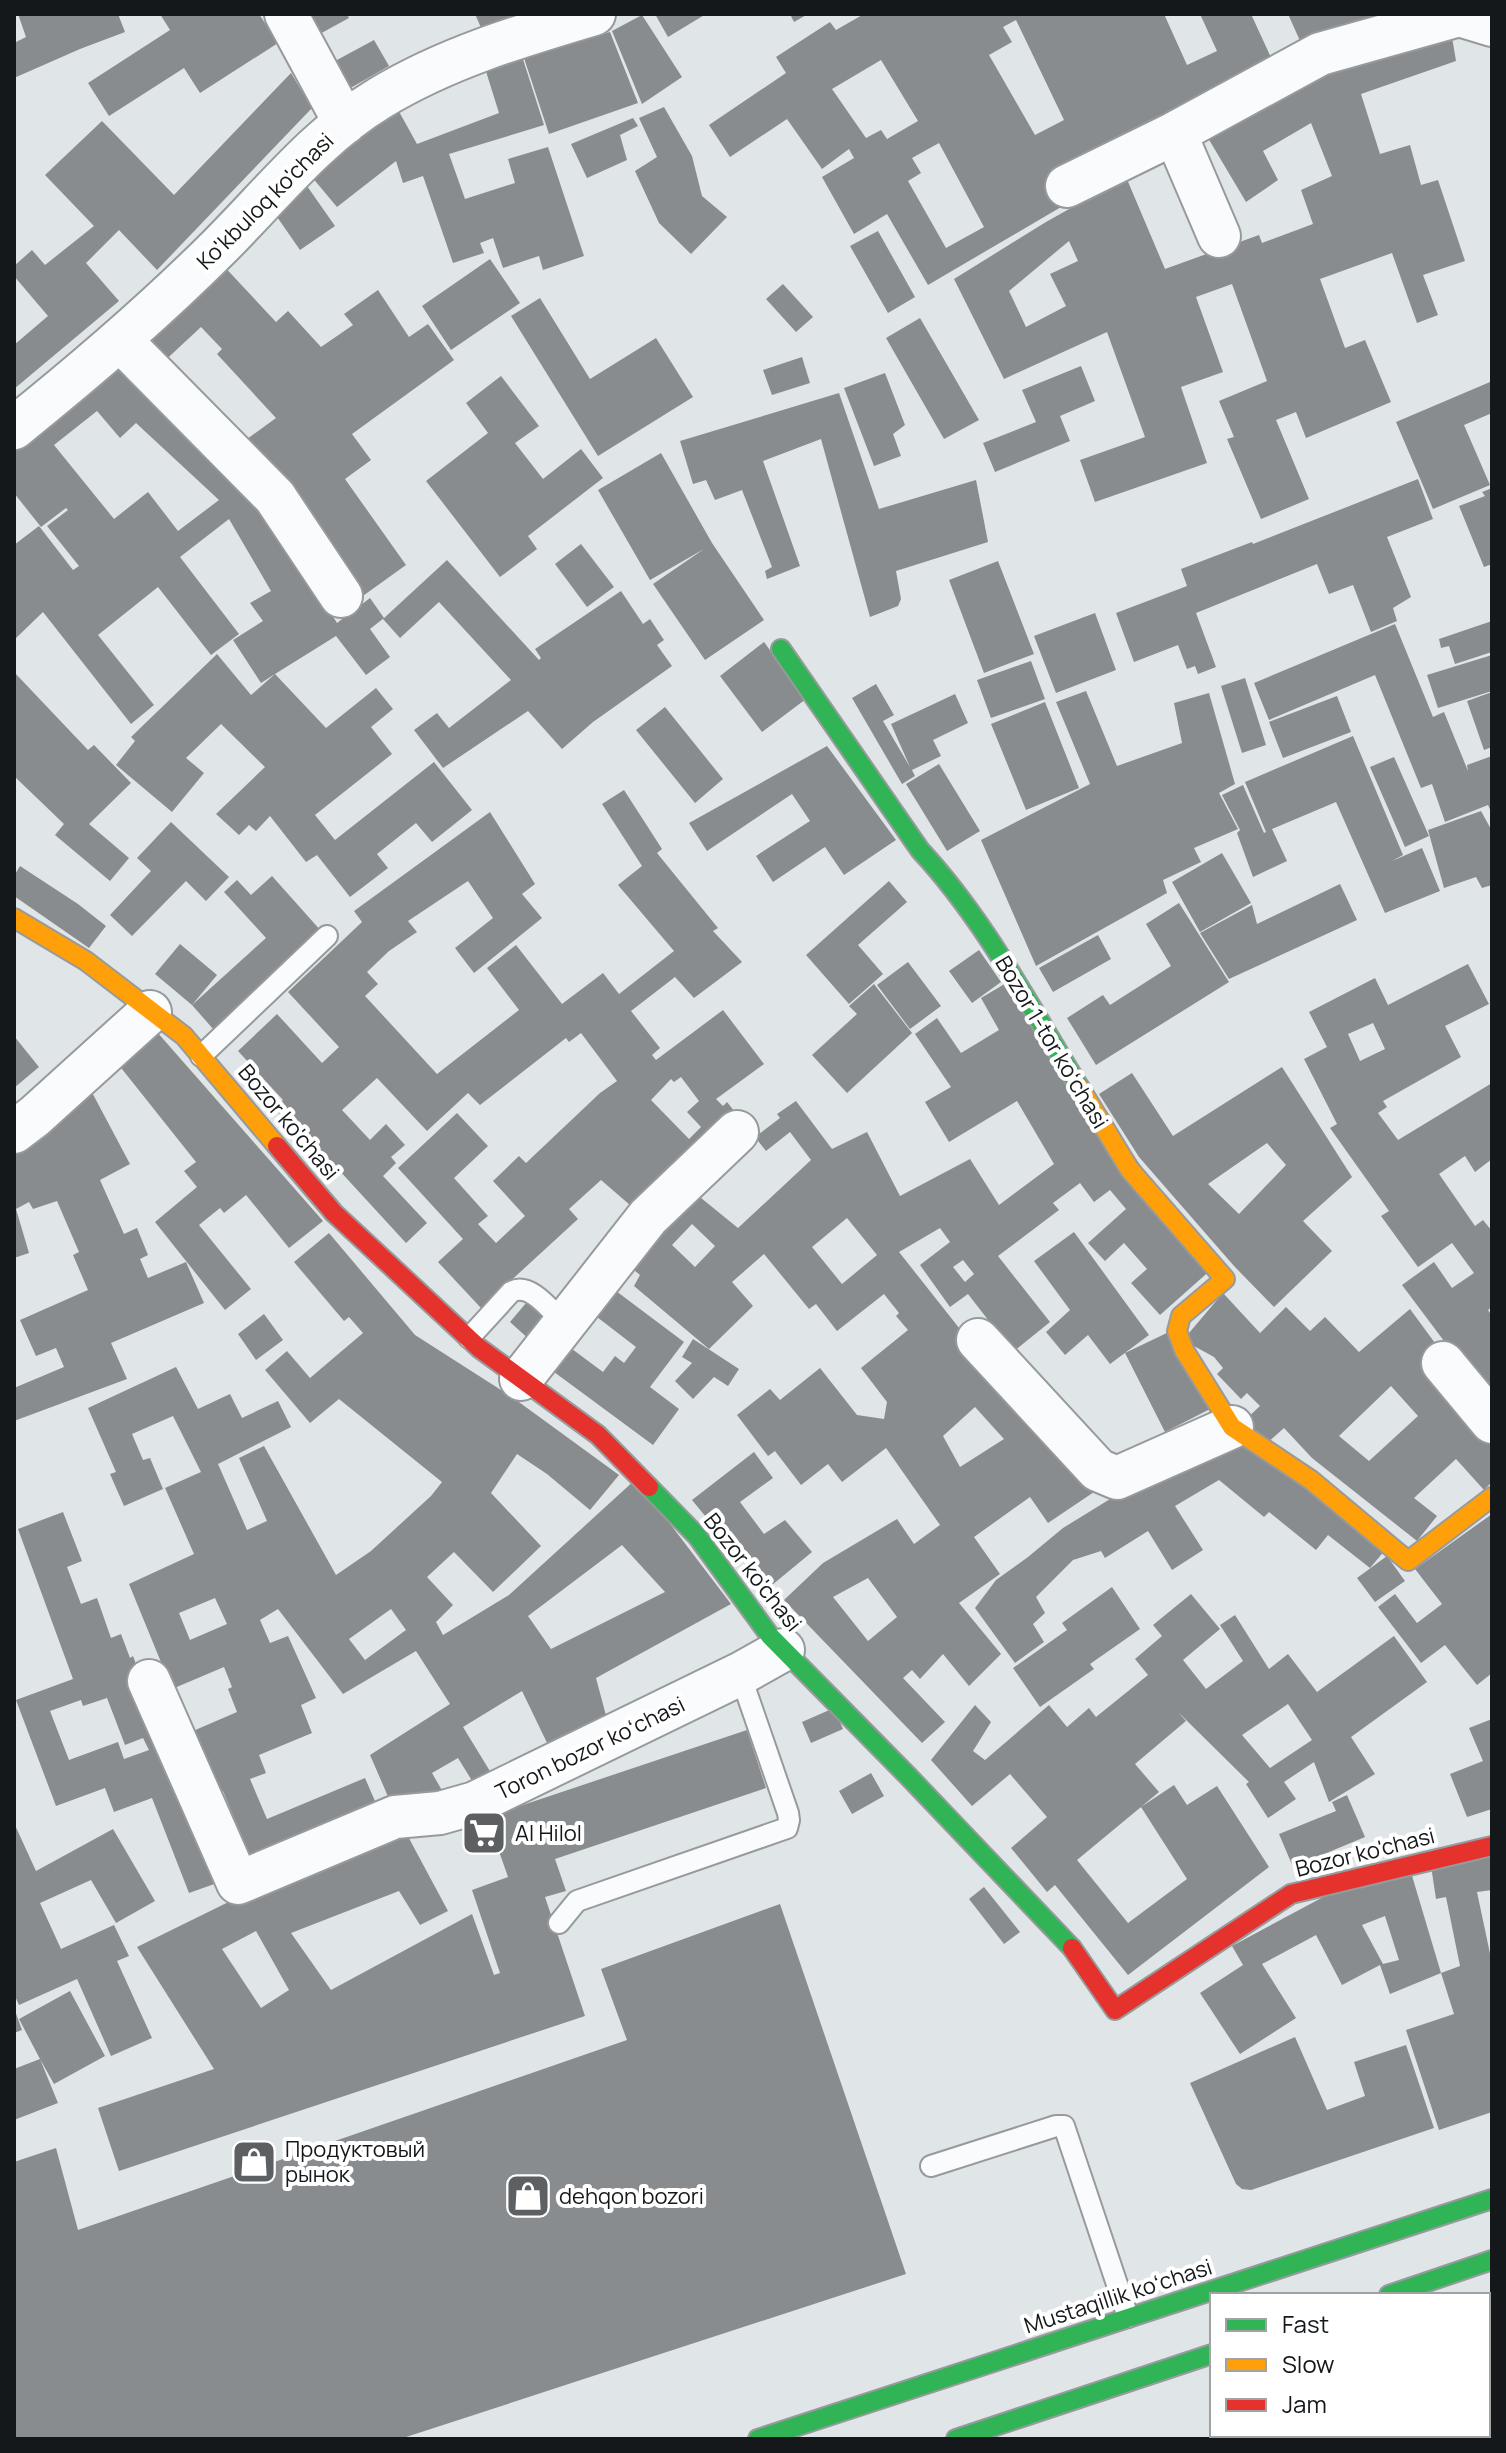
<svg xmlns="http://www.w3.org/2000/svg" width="1506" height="2453" font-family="Manrope,sans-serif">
<rect width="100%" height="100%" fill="#e0e5e8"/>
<path fill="#898c8e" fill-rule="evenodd" d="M18 14H118L125 32 80 49 14 78V43L26 37Z
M160 14H259L278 43 200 93 184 68 109 116 88 83 170 30Z
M290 14H347L349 18 305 42Z
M475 14H521L482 30Z
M655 14H706L668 37Z
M790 14H808L794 22Z
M864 14H1164L1187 65 1217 51 1200 14H1251L1274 64 1073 200 928 285 887 214 854 234 822 177 854 158 849 149 822 169 787 119 730 157 709 125 786 73 776 57 830 22 836 30ZM1016 20 1064 120 1035 135 989 55 1012 42 1003 27ZM881 60 918 121 887 139 881 130 866 138 832 89ZM939 143 984 227 946 248 908 181 921 173 912 158Z
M1288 14H1411L1305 52Z
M642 15 682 77 642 104 612 31Z
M1451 31 1456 61 1361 94 1380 154 1410 145 1421 185 1438 180 1465 261 1423 275 1438 315 1417 323 1392 253 1320 279 1345 348 1365 340 1391 402 1306 438 1296 412 1276 420 1309 499 1261 519 1227 439 1234 437 1219 401 1267 381 1232 284 1196 297 1223 372 1181 387 1207 463 1095 502 1080 460 1145 437 1107 332 1004 379 954 279 1046 222 1126 177 1165 269 1259 235 1262 243 1313 224 1301 190 1332 176 1311 123 1263 151 1278 180 1246 202 1208 138 1355 58ZM1069 241 1078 261 1050 274 1066 306 1026 327 1009 291Z
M610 32 638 103 549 134 523 55Z
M374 40 389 66 340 94 324 67Z
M521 53 544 125 449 154 465 199 515 183 508 159 548 147 584 256 543 270 539 256 503 268 493 238 480 243 484 253 453 263 423 176 403 183 396 161 337 207 306 170 392 99 417 144 499 113 484 65Z
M291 73 312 108 157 270 119 230 86 263 119 301 14 389V345L48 316 14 276V266L32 250 45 265 94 226 45 175 102 121 174 195Z
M664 107 692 156 702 196 727 217 691 254 659 223 635 171 657 157 639 118Z
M633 118 638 126 620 135 627 160 587 178 571 144Z
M300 176 335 226 300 250 266 201Z
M878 231 915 297 888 313 850 246Z
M490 259 520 303 451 350 422 306Z
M219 261 276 322 288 311 321 347 353 325 344 314 378 290 409 337 428 324 454 360 352 434 371 460 345 479 406 565 360 598 236 447 276 418 217 354 222 349 201 327 158 367 133 340Z
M783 284 813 317 796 332 766 299Z
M540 298 590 379 656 338 693 397 598 456 511 316Z
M920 318 979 420 944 439 886 338Z
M120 351 247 478 337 623 370 598 384 618 370 629 390 657 366 675 336 636 275 674 326 728 376 688 393 709 371 727 392 754 315 815 335 840 434 762 472 810 432 842 416 823 377 854 388 868 350 897 317 855 306 862 270 816 256 831 249 825 239 835 216 814 265 767 221 724 186 758 204 773 172 812 116 765 135 741 131 737 217 654 251 695 275 674 261 683 233 640 263 621 250 603 271 591 229 519 180 557 239 634 211 655 158 587 98 635 154 705 131 724 43 612 14 640V545L39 526 73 570 79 566 47 526 68 510 66 508 41 527 14 493V435ZM97 411 120 438 136 423 219 500 178 531 148 492 114 519 54 445Z
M802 357 810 383 772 395 763 370Z
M1081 366 1095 401 1060 416 1070 441 995 472 983 443 1036 422 1022 390Z
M885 373 905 425 893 434 901 456 874 466 844 388Z
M501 376 539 426 515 443 543 479 581 449 603 478 528 536 537 549 500 577 426 481 488 433 466 403Z
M1490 382 1492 388V413L1464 425 1490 485 1433 509 1396 422Z
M839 393 879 509 976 480 988 542 896 571 901 599 898 606 870 617 821 439 763 461 800 566 767 579 765 571 772 567 742 490 715 500 706 480 693 484 680 441Z
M661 453 712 543 764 620 705 660 653 584 704 549 650 580 598 490Z
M1418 479 1433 519 1387 537 1411 597 1393 608 1397 621 1371 632 1353 585 1329 594 1317 564 1196 613 1216 667 1198 674 1195 666 1187 669 1178 645 1134 662 1116 613 1187 586 1181 569 1252 542 1253 544Z
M1492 488V564L1484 567 1459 506 1485 496 1482 492Z
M581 544 614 587 587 607 555 564Z
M447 560 539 660 541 658 535 649 621 591 643 624 650 619 664 640 657 645 672 666 593 722 562 749 528 711 443 768 414 730 437 713 449 728 511 680 439 602 400 638 383 619Z
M998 561 1034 654 984 673 949 580Z
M1095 613 1116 670 1056 693 1034 636Z
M1492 621V652L1455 664 1449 646 1441 648 1439 639Z
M1395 624 1433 717 1444 712 1468 771 1467 765 1492 756V814L1488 805 1445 822 1432 784 1421 788 1375 675 1269 720 1254 683Z
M764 642 806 699 762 732 720 676Z
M1492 655V691L1438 708 1427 675Z
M1031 661 1045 699 991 718 977 680Z
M14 672 88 750 94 745 131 783 89 824 129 858 110 881 55 835 64 824 14 776Z
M1245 678 1266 745 1242 753 1221 686Z
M876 684 894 715 883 721 910 767 891 724 955 694 968 723 933 740 941 756 912 770 915 776 902 784 852 698Z
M1086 691 1117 766 1182 743 1174 703 1209 693 1235 784 1219 793 1238 829 1194 848 1201 862 1163 880 1167 893 1036 966 981 840 1090 784 1056 702Z
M1492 692V747L1484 750 1467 701Z
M1337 696 1351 732 1283 758 1269 722Z
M1045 702 1079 788 1026 810 991 724Z
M665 707 723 779 695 803 636 730Z
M1353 736 1403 855 1392 861 1422 848 1440 891 1385 913 1336 802 1272 829 1287 861 1253 877 1237 833 1240 830 1222 795 1243 785 1264 833 1266 832 1245 782Z
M827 746 896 840 844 875 825 847 773 882 756 856 810 821 792 794 707 851 689 823Z
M1394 757 1429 836 1405 847 1370 767Z
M939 764 980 831 947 851 906 784Z
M624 790 662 849 657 853 718 928 713 931 742 962 694 998 675 977 631 1011 660 1048 652 1055 656 1060 723 1010 764 1064 716 1099 723 1106 727 1102 739 1117 645 1218 601 1180 569 1209 578 1219 481 1308 438 1262 463 1239 398 1168 457 1113 488 1146 454 1178 488 1216 478 1224 496 1243 525 1216 493 1181 519 1156 526 1163 600 1093 617 1081 581 1033 569 1042 566 1038 480 1105 468 1093 427 1131 377 1078 342 1110 370 1140 386 1124 405 1145 391 1157 396 1163 383 1176 427 1223 406 1243 338 1169 335 1173 274 1108 283 1100 238 1051 277 1014 322 1063 339 1047 288 992 362 922 354 911 490 812 535 884 522 894 542 918 474 973 455 948 493 918 468 881 408 921 417 932 389 951 367 972 378 984 365 996 437 1074 519 1010 487 968 516 945 562 1004 603 973 619 994 674 951 618 885 642 866 602 804ZM681 1077 699 1101 687 1112 701 1127 689 1139 651 1100 671 1079 674 1082Z
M1481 811 1492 831V885L1482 888 1476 877 1444 888 1428 830Z
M171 822 229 877 206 901 186 881 132 936 110 915 151 871 137 858Z
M1222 853 1251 903 1200 932 1172 882Z
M20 866 78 904 106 926 89 948 14 896V876Z
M272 876 322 932 214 1030 192 1005 266 938 224 892 237 880 251 895Z
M889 881 907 902 858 945 883 974 849 1004 806 955Z
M1340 884 1357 920 1229 979 1200 933 1252 905 1257 924Z
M1179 903 1229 982 1096 1065 1067 1018 1103 995 1110 1005 1171 966 1146 924Z
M1098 935 1111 959 1053 992 1039 968Z
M180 944 217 975 192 1005 155 974Z
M979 950 1001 982 972 1003 949 971Z
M908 962 941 1006 910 1029 877 985Z
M1468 964 1489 1004 1445 1026 1461 1057 1383 1101 1387 1107 1378 1113 1398 1140 1492 1083V1159L1475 1172 1465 1156 1439 1174 1475 1226 1483 1220 1492 1231V1307L1488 1310 1492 1316V1400L1471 1377 1402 1285 1434 1262 1452 1288 1474 1273 1452 1243 1418 1267 1381 1216 1389 1211 1330 1128 1337 1124 1304 1059 1327 1047 1309 1012 1375 978 1388 1005ZM1373 1023 1385 1049 1360 1061 1348 1034Z
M1008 982 1214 1267 1160 1315 1131 1283 1147 1269 1124 1243 1105 1261 1088 1243 1126 1209 1110 1190 1094 1202 1080 1183 1053 1203 1059 1210 998 1256 1050 1322 1013 1352 968 1294 950 1307 920 1265 950 1242 940 1228 899 1252 967 1338 1059 1442 1094 1492 1048 1523 1030 1497 974 1537 1000 1574 959 1603 1001 1654 969 1686 943 1654 920 1679 912 1670 903 1678 945 1722 922 1743 784 1600 823 1563 897 1519 914 1544 940 1525 886 1448 842 1482 828 1464 801 1485 775 1451 768 1456 737 1415 770 1389 780 1400 820 1368 857 1415 884 1419 887 1402 861 1368 908 1330 896 1316 899 1313 884 1294 837 1331 816 1304 809 1309 764 1254 732 1282 753 1306 709 1349 634 1286 640 1275 629 1266 690 1189 738 1228 811 1160 790 1132 766 1151 755 1137 780 1118 777 1114 796 1101 832 1149 867 1132 900 1196 970 1159 999 1205 1054 1164 1017 1101 949 1142 925 1102 951 1087 915 1034 937 1018 961 1053 999 1030 981 998ZM847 1218 877 1255 842 1284 812 1247ZM692 1224 715 1246 695 1267 672 1245ZM963 1260 974 1274 965 1282 953 1267ZM975 1407 1004 1439 960 1467 943 1436ZM868 1578 897 1617 868 1641 833 1597Z
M874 984 912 1033 847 1093 812 1055 857 1014 849 1006Z
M157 1032 323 1221 289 1248 246 1195 224 1213 220 1208 199 1225 251 1289 225 1310 155 1222 197 1187 184 1171 196 1162 118 1064Z
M14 1036 39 1067 14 1088Z
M1282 1067 1352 1177 1303 1221 1332 1251 1274 1307 1234 1266 1139 1157 1099 1094 1132 1073 1173 1136ZM1267 1143 1286 1165 1239 1214 1208 1184Z
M87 1083 130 1164 100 1180 124 1234 137 1228 148 1255 140 1259 148 1278 186 1262 204 1303 111 1343 127 1379 14 1421V1388L64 1367 56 1348 36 1356 20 1320 88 1290 73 1255 79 1252 57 1201 33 1209 29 1202 16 1209 29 1253 14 1258V1147Z
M1074 1232 1149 1335 1110 1364 1088 1335 1065 1355 1046 1332 1070 1310 1034 1261Z
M329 1233 415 1335 512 1397 619 1475 590 1510 547 1474 517 1454 491 1493 541 1546 493 1592 454 1552 427 1577 453 1605 436 1622 443 1635 509 1595 636 1479 731 1604 596 1678 608 1723 550 1749 522 1691 463 1727 496 1781 479 1792 458 1758 432 1773 451 1806 393 1808 370 1755 450 1704 416 1651 343 1694 278 1609 260 1620 270 1643 288 1636 316 1698 301 1705 312 1733 259 1755 266 1773 250 1779 267 1819 365 1778 381 1815 254 1867 223 1791 219 1793 193 1731 237 1712 228 1689 232 1687 224 1667 172 1689 129 1584 194 1554 165 1488 201 1472 173 1416 132 1434 143 1460 150 1458 163 1489 124 1506 110 1474 116 1472 88 1408 176 1367 198 1409 230 1394 242 1418 278 1401 291 1427 218 1464 247 1530 267 1521 239 1458 264 1446 336 1575 371 1551 431 1496 442 1482 339 1399 310 1423 265 1370 287 1351 310 1378 363 1333 349 1317 344 1321 294 1262ZM622 1545 665 1592 551 1649 528 1616ZM215 1598 227 1624 190 1640 179 1613ZM391 1609 406 1630 365 1660 349 1639Z
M616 1291 684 1342 650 1387 679 1409 653 1445 550 1369 568 1346 603 1372 615 1356 624 1363 636 1347 597 1317Z
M1223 1293 1260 1333 1286 1307 1310 1331 1325 1317 1359 1352 1410 1309 1443 1354 1492 1431V1482L1484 1490 1456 1459 1414 1498 1437 1516 1417 1541 1312 1458 1284 1428 1266 1444 1244 1421 1260 1406 1247 1393 1241 1399 1217 1374 1223 1368 1214 1357 1183 1340ZM1391 1386 1418 1416 1369 1461 1339 1436Z
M532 1296 554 1314 531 1341 510 1322Z
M264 1314 283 1340 256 1360 238 1334Z
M1173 1330 1212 1408 1165 1432 1125 1353Z
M693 1339 739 1369 728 1386 714 1377 693 1399 675 1381 692 1363 682 1357Z
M1247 1445 1386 1549 1370 1568 1328 1535 1316 1550 1269 1512 1264 1517 1219 1480 1175 1506 1203 1550 1172 1570 1148 1531 1105 1558 1101 1551 1073 1560 1036 1597 1045 1613 1033 1624 1044 1642 1015 1663 975 1608 996 1580 1028 1557 1063 1528 1154 1472Z
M754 1452 773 1478 740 1502 764 1534 785 1520 812 1552 766 1590 692 1500Z
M63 1512 82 1561 67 1567 81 1604 97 1598 111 1638 121 1634 130 1658 133 1656 217 1883 189 1893 152 1798 114 1812 105 1788 56 1806 16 1700 73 1679 18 1529ZM107 1698 125 1745 143 1738 149 1750 124 1759 118 1742 69 1760 50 1711 81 1700 83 1706Z
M1492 1514V1673L1477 1685 1445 1645 1421 1663 1378 1607 1395 1594 1417 1623 1442 1604 1415 1569Z
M1387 1556 1405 1581 1375 1602 1357 1578Z
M1112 1587 1140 1629 1090 1664 1094 1669 1040 1707 1013 1668 1067 1630 1062 1623Z
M1191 1594 1220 1629 1183 1660 1206 1689 1243 1661 1220 1625 1235 1615 1269 1669 1288 1654 1317 1692 1394 1636 1427 1682 1351 1737 1375 1774 1329 1802 1314 1762 1284 1782 1296 1799 1268 1818 1246 1784 1249 1782 1178 1712 1186 1721 1135 1764 1159 1792 1141 1807 1174 1785 1187 1805 1217 1786 1269 1867 1128 1975 1055 1885 1047 1892 1011 1848 1047 1817 1010 1774 972 1806 931 1760 975 1705 991 1722 973 1751 985 1760 1049 1705 1067 1727 1089 1708 1096 1717 1148 1675 1135 1659 1162 1636 1153 1625ZM1288 1704 1312 1740 1270 1768 1242 1735ZM1141 1807 1187 1879 1128 1923 1077 1860Z
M834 1708 843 1729 811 1743 802 1722Z
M1492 1719V1809L1467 1817 1450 1774 1483 1761 1469 1728Z
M747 1730 766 1788 555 1859 566 1891 545 1897 585 2016 119 2171 98 2108 214 2069 137 1947 271 1881 404 1829 448 1911 420 1925 399 1891 291 1933 331 1990 472 1914 494 1975 500 1973 472 1890 508 1877 487 1817ZM256 1931 289 1990 261 2008 222 1949Z
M871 1773 884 1796 852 1814 839 1791Z
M1347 1795 1365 1837 1293 1867 1279 1834 1336 1811 1332 1802Z
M14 1823 36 1871 113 1829 155 1901 116 1923 91 1880 40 1903 61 1949 114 1925 129 1956 117 1961 152 2038 111 2056 77 1979 19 2005 14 1994Z
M1492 1856V1890L1477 1892 1492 1963V2112L1439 2130 1406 2030 1454 2014 1441 1973 1460 1966 1446 1897 1436 1899 1431 1866Z
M1410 1869 1441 1973 1390 1994 1380 1965 1342 1985 1316 1935 1262 1964 1296 2018 1240 2054 1200 1993 1243 1965 1232 1946 1342 1887ZM1385 1916 1399 1960 1383 1964 1362 1925Z
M984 1887 1020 1932 1004 1944 969 1899Z
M780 1904 906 2274 400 2439H14V2162L56 2148 78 2230 627 2040 601 1969Z
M70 1991 105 2056 54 2084 40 2059 58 2103 14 2120V2069L40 2059 19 2019Z
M14 2008 22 2030 14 2033Z
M1295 2037 1327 2110 1365 2096 1354 2062 1406 2045 1434 2128 1251 2190 1242 2189 1236 2184 1190 2083Z
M1492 2377V2439H1474L1473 2435H1488V2378Z"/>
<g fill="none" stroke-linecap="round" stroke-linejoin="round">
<g stroke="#979a9d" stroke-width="24">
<path id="lane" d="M201 1056 327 936
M469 1338 511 1292C530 1281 551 1311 564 1323
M559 1923 577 1901 787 1828 789 1820 788 1813 740 1674
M931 2166 1056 2126H1064L1128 2317
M1347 2435 1349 2439
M1256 2439 1268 2435"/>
</g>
<g stroke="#979a9d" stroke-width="46">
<path id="street" d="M286 14 345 123
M1067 186 1175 133
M1219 236 1175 133 1320 54 1459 15 1492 25
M120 340 275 497 341 596
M14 428C85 371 155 311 219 247 271 195 317 136 380 98 446 58 520 36 594 14
M14 1132 35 1116 150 1012
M978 1340 1098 1470 1117 1478 1232 1427
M1443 1363 1492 1422
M521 1379 648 1217 737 1132
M149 1681 238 1883 395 1817 440 1813 475 1803 740 1674 783 1650
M1428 2435 1430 2439"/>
</g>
<g stroke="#979a9d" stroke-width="22">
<path id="fast" d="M781 649 920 850C985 920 1030 1007 1080 1088
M649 1487 697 1536 770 1636 908 1776 1072 1948
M1389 2295 1492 2260
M758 2439 1492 2199
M956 2439 1212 2354"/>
</g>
<g stroke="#979a9d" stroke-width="22">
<path id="slow" d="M14 918 86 961 184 1036 277 1146
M1080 1088 1130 1170 1225 1279 1181 1316 1177 1331 1184 1350 1232 1427 1311 1480 1408 1561 1492 1497"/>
</g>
<g stroke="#979a9d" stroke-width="22">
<path id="jam" d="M277 1146 334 1213 479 1348 598 1435 649 1487
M1072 1948 1115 2010 1291 1894 1492 1846"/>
</g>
<use href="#lane" stroke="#fafbfc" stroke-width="20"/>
<use href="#street" stroke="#fafbfc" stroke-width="42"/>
<use href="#fast" stroke="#30b455" stroke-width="18"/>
<use href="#slow" stroke="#ff9f0a" stroke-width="18"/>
<use href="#jam" stroke="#e5322d" stroke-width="18"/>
</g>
<defs>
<g id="supermarket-square" transform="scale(2.3)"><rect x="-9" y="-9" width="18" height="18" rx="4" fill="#5c6062" stroke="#fff"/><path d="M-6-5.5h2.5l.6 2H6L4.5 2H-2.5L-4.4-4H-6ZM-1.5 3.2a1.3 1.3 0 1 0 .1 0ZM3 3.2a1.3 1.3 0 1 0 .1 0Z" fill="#fff"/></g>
<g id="shop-square" transform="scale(2.3)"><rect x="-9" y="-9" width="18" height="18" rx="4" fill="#5c6062" stroke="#fff"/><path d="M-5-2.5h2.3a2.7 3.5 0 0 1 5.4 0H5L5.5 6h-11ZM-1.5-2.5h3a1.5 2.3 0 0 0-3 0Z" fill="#fff"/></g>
</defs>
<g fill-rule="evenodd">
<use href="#supermarket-square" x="484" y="1833"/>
<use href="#shop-square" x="254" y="2162"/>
<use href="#shop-square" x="528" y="2196"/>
</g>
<g text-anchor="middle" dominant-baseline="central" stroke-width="8" stroke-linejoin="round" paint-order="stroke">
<g font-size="22" fill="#15181a" stroke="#fff">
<text transform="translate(265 201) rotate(-45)">Ko'kbuloq ko'chasi</text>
<text transform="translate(1052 1042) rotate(59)">Bozor 1-tor koʻchasi</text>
<text transform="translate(289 1122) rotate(50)">Bozor ko'chasi</text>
<text transform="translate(753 1572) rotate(52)">Bozor ko'chasi</text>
<text transform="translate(590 1748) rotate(-26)">Toron bozor koʻchasi</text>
<text transform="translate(1365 1852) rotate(-14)">Bozor ko'chasi</text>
<text transform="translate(1118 2296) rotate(-18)">Mustaqillik koʻchasi</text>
</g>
<g font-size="22" fill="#15181a" stroke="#fff" text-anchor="start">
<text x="515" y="1833">Al Hilol</text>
<text x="285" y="2149">Продуктовый<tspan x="285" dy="25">рынок</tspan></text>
<text x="559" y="2196">dehqon bozori</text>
</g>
</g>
<rect width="1506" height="2453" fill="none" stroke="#15181a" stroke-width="32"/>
<rect x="1210" y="2293" width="280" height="144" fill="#ffffff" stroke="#a1a3a3" stroke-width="2"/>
<rect x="1226" y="2319" width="40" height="12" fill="#30b455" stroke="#a1a3a3" stroke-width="2"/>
<text x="1282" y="2333" font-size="24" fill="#15181a">Fast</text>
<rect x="1226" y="2359" width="40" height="12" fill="#ff9f0a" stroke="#a1a3a3" stroke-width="2"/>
<text x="1282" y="2373" font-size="24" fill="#15181a">Slow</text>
<rect x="1226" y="2399" width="40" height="12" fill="#e5322d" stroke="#a1a3a3" stroke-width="2"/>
<text x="1282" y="2413" font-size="24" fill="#15181a">Jam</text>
</svg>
